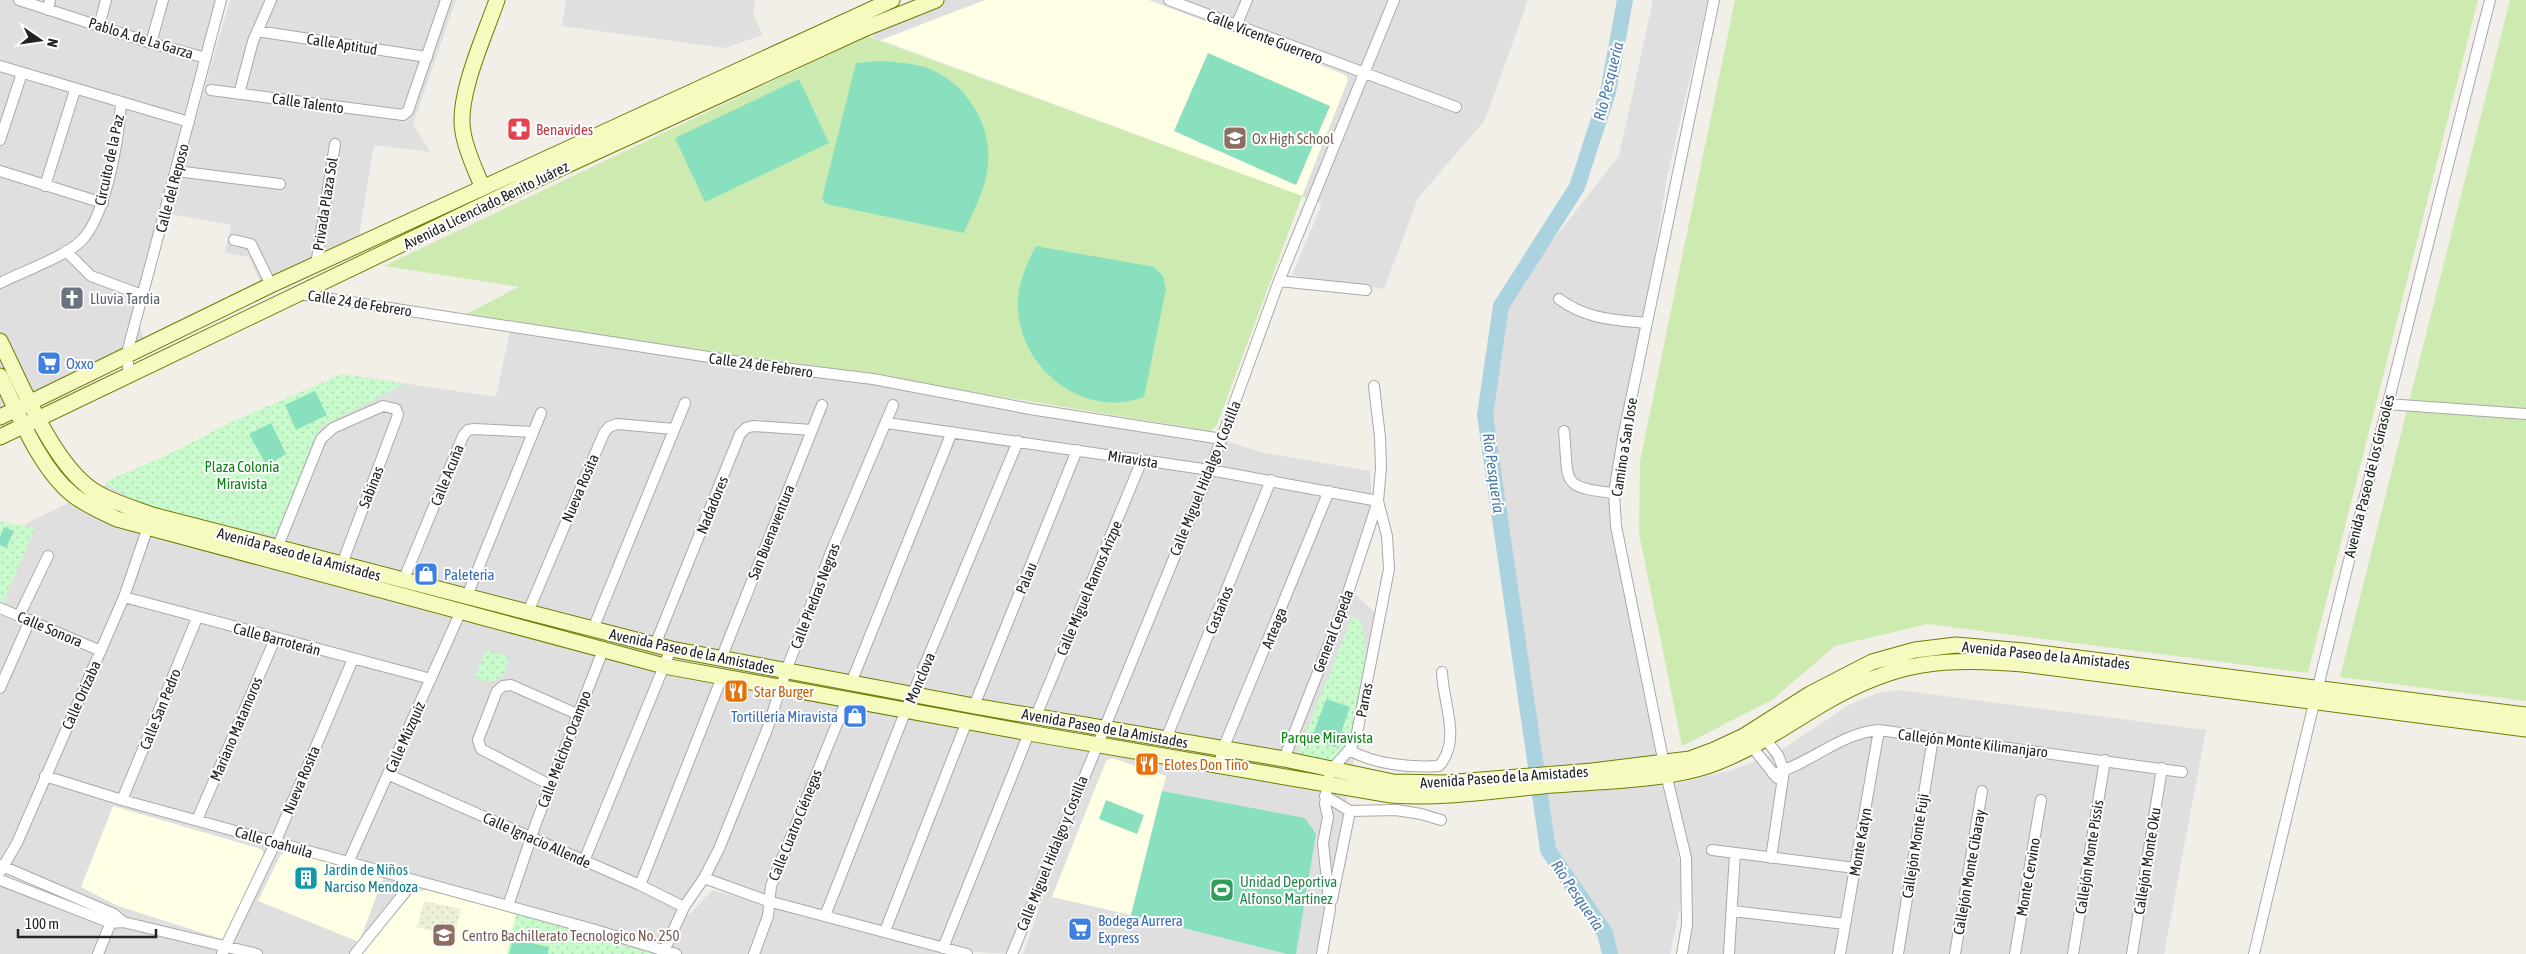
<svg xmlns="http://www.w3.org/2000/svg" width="2526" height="954" font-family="'Asap Condensed',sans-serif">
<defs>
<pattern id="farmland-dots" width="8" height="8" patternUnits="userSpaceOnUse" patternTransform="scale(1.25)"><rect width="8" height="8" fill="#eef0d5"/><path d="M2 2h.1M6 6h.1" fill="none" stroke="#ccceb7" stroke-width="1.8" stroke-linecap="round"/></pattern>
<pattern id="park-dots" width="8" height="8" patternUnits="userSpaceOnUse" patternTransform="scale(1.25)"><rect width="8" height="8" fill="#c8facc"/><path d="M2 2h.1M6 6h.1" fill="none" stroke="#acd6af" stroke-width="1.8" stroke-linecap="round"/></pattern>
</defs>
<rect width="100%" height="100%" fill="#f2efe9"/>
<path fill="#e0dfdf" d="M0 0H223L140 285V327L147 349 0 417Z
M230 0H456L413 124 430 152 374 145 359 236 260 282 249 257 225 253 231 225 171 214 180 173Z
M566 0H755L753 15 763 35 725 48 562 26Z
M911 0H1528L1485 120 1418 198 1384 289 1292 275 1322 204 872 37Z
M1653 0H1708L1667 177 1615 503 1645 659 1684 889 1670 954H1610L1605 933 1548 850 1485 415 1501 306 1619 156Z
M510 331 670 356 839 378 1221 440 1265 453 1370 471 1372 507 1346 585 1381 619 1317 954H1023L1092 757 1009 954 943 950 706 883 685 911 447 802 690 914 712 890 946 954H0V615L69 645 74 634 3 602 35 528 23 525 155 461 342 374 496 397Z
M1898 690 2206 730 2164 954H1684L1687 850 1675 784 1732 770 1777 753 1849 705 1878 693Z"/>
<path fill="#ffffe5" d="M985 0H1149L1346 75 1348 80 1302 196 881 40Z
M1112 758 1166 776 1131 915 1052 897 1106 761Z
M113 806 261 849 264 854 228 937 222 939 118 906 81 887Z
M289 847 386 871 359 942 258 901 280 856Z
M426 890 516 913 508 954H360L413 893Z"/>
<path fill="url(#farmland-dots)" d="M424 901 461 909 454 936 417 927Z"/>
<path fill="#cdebb0" d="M1735 0H2478L2308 673 1928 624 1835 646 1772 700 1682 746 1639 533 1640 461Z
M2510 0H2526V701L2340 677Z
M867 36 1302 196 1217 425 1210 431 882 377 767 363 462 316 519 287 384 266Z"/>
<path fill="url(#park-dots)" d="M342 374 404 384 321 427 275 536C228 525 140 513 105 482L167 455 231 422Z
M0 521 35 528 3 602 0 601Z
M1352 617 1361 620 1367 658 1359 704 1341 764 1297 755Z
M486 650 509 657 504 674 493 683 475 677Z
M516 913 652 954H507Z"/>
<path fill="#88e0be" d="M1208 53 1330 106 1296 185 1174 131Z
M879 61C894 62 910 63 925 67 968 83 995 127 987 173 983 194 972 213 964 233L826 204 822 199 856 63Z
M799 79 829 143 705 202 675 138Z
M1036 246 1154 267 1163 276 1166 289 1144 397C1084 420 1019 368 1018 307 1017 286 1026 264 1036 246Z
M315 391 327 415 296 430 285 405Z
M271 423 286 454 267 466 249 434Z
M4 527 14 531 6 548 0 545V537Z
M1326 699 1350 707 1336 747 1311 740Z
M1162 791 1305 818 1316 834 1296 954H1287L1131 915Z
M1106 800 1144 815 1137 834 1099 819Z
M513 939 549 947 548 954H509Z"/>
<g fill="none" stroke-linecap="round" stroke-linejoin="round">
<path stroke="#aad3df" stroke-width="16" d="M1610 954 1605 933 1548 850 1485 415 1501 306 1577 187 1608 92 1625 0"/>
<g stroke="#a9a9a9" stroke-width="12">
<path id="street" d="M19 0 151 43 206 58
M1169 0 1456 107
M48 10 50 0
M99 26 106 0
M1236 26 1247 0
M257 31 427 57
M151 43 163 0
M0 66 189 122
M211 90 403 115 408 111 411 102 446 0
M239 94 253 41 271 0
M0 140 22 73
M0 171 103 203
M176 171 280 184
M45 186 75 90
M234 240 251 244 271 285
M66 251 91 276 142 295
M316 265 335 144
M1279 281 1366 290
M0 283C22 272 64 257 81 241 106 217 119 138 121 103
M299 294 767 366 873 379 1030 409 1222 439
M1559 299C1586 319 1614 320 1646 323
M129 376 127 353 221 0
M2387 404 2526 414
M887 423 1210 470 1378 501 1342 611 1284 759
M1564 431C1569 483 1559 487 1614 493
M278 546 321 439 333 428 383 406 396 409 398 415 342 564
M403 581 463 436 468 430 474 429 533 432
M467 596 541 413
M124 597 431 679
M0 608 101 651
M528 612 604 433 609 427 617 424 674 429
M19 616 48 556
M593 629 685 403
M655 645 740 434 746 428 753 426 812 430
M721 659 822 405
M851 683 952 432
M0 688 30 620
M974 706 1077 450
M1036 716 1142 460
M1166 739 1271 480
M1766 740 1778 755 1784 771 1771 858
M1753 748 1777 778
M1349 750C1374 764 1410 768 1439 766 1462 740 1443 704 1442 672
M1219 765 1223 749 1329 491
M1773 774C1810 764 1840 733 1879 730L2182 772
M389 775 640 885 684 907
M45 776 122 800 592 929 676 954
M550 785 481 749 478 740 497 691 503 686 511 685 577 714
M1325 796 1350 811 1396 810 1421 814 1441 820
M122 800 197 618
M197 820 275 639
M1712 850 1855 868
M584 861 671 649
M348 863 461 611
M0 865 114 914 123 922
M0 872 17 843 124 597 150 521
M704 878 768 901 967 954
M0 880 111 923 123 922 257 954
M640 885 722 677
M1332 900 1350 811
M508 906 536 823 603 650
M1732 911 1845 924
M825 916 906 710 1018 441
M885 931 967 721
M943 948 1029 733
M664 951 684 907 704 878 719 849 768 727 786 671 831 552 893 405
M98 954 113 917
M222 954 272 850 353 659
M355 954 414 881
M754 954 768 916 771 886 847 699
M1012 954 1210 470 1279 281 1394 0
M1322 954 1330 909 1323 843 1328 817 1325 804 1327 785 1331 770 1349 750 1356 738 1389 569 1387 536 1378 501 1381 468 1380 437 1374 386
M1682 954 1687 925 1686 858 1666 774 1616 526 1614 493 1623 438 1714 0
M1729 954 1735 853
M1840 954 1879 730
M1898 954 1933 738
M1955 954 1982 791
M2015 954 2041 800
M2073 954 2105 760
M2132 954 2162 768
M2254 954C2329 635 2409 317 2490 0"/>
</g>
<g stroke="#707d05" stroke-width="17">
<path id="secondary" d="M482 186C475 169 466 151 463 132 456 97 485 35 497 0
M0 341C22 385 49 454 86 485 104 500 131 507 152 515L671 649 974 706 1284 759 1393 782 1445 783 1592 771 1690 759 1714 750 1744 736 1810 694 1872 662 1915 650 1956 645 2024 651 2526 715
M0 376C18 413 40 469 73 495 86 505 102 512 117 519L664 666 1029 733 1391 795C1445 799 1500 790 1553 785 1604 781 1671 781 1718 762 1757 747 1790 723 1826 702 1896 661 1944 657 2023 664L2526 729
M0 417 271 285 892 0
M0 437 552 172 866 28 936 0"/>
</g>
<use href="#street" stroke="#fff" stroke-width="10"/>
<use href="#secondary" stroke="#f7fabf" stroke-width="15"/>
</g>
<defs>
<g id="pharmacy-square" transform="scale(1.25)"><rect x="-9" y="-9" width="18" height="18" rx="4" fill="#e0444e" stroke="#fff"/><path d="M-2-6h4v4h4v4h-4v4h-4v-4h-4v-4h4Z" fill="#fff"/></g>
<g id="school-square" transform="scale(1.25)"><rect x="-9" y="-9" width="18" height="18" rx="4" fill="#8d6e63" stroke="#fff"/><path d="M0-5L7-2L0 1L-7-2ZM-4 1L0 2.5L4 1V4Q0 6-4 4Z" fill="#fff"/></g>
<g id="church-square" transform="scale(1.25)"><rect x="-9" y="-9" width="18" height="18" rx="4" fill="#6b7280" stroke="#fff"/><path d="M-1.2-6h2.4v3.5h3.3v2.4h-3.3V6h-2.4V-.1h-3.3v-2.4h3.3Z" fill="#fff"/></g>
<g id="supermarket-square" transform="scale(1.25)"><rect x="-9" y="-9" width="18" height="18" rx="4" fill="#3f7fe0" stroke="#fff"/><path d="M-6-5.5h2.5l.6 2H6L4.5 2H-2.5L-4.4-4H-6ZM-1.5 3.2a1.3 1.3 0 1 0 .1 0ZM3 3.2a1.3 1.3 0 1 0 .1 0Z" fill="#fff"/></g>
<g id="shop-square" transform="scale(1.25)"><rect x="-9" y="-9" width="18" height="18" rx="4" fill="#3f7fe0" stroke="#fff"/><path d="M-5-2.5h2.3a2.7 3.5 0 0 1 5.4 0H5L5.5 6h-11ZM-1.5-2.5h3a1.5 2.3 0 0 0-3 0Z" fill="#fff"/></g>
<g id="restaurant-square" transform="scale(1.25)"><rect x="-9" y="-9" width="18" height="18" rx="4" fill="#e8710a" stroke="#fff"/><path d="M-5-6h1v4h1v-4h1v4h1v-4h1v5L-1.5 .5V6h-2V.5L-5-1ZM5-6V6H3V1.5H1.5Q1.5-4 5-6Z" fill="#fff"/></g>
<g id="building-square" transform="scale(1.25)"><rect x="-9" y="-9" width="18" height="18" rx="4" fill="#0f9aa8" stroke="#fff"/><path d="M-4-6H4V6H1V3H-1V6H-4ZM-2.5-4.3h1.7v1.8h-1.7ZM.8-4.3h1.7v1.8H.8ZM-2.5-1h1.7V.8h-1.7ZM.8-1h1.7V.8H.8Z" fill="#fff"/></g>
<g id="stadium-square" transform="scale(1.25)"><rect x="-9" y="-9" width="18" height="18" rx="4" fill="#2e9e5b" stroke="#fff"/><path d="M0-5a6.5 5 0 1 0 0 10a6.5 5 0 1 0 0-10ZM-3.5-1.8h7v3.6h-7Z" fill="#fff"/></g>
</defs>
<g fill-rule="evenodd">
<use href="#pharmacy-square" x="519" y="129"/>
<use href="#school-square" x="1235" y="138"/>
<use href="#church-square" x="72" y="298"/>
<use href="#supermarket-square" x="49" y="363"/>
<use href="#shop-square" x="426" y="574"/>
<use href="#restaurant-square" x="736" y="691"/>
<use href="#shop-square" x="855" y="716"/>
<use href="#restaurant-square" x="1147" y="764"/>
<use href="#building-square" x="306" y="878"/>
<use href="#stadium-square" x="1222" y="890"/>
<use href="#supermarket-square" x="1080" y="929"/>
<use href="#school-square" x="444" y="935"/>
</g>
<g text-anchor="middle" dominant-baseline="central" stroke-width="4" stroke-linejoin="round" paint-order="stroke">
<g font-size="15" fill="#222" stroke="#fff">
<text transform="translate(1265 37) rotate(21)">Calle Vicente Guerrero</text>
<text transform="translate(141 38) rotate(17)">Pablo A. de La Garza</text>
<text transform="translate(342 44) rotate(9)">Calle Aptitud</text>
<text transform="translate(308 103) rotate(8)">Calle Talento</text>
<text transform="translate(109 160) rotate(-78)">Circuito de la Paz</text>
<text transform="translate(172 188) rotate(-75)">Calle del Reposo</text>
<text transform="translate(325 204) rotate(-81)">Privada Plaza Sol</text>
<text transform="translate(486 205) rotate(-26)">Avenida Licenciado Benito Juárez</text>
<text transform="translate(360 303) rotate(9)">Calle 24 de Febrero</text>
<text transform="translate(761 365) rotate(8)">Calle 24 de Febrero</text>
<text transform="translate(1624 447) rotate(-81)">Camino a San Jose</text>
<text transform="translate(1133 459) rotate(9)">Miravista</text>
<text transform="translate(447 475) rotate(-68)">Calle Acuña</text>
<text transform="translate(2369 476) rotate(-76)">Avenida Paseo de los Girasoles</text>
<text transform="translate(1205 478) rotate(-68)">Calle Miguel Hidalgo y Costilla</text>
<text transform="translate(371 487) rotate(-69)">Sabinas</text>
<text transform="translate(580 488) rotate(-67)">Nueva Rosita</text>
<text transform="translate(712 505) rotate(-68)">Nadadores</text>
<text transform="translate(771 532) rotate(-68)">San Buenaventura</text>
<text transform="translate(299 554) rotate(15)">Avenida Paseo de la Amistades</text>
<text transform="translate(1026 578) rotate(-68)">Palau</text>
<text transform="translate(1089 588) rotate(-67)">Calle Miguel Ramos Arizpe</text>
<text transform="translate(815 596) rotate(-69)">Calle Piedras Negras</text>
<text transform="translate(1219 610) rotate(-68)">Castaños</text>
<text transform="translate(1274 628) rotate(-68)">Arteaga</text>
<text transform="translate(50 629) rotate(23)">Calle Sonora</text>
<text transform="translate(1333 631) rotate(-69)">General Cepeda</text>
<text transform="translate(277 639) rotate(15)">Calle Barroterán</text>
<text transform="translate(692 651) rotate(12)">Avenida Paseo de la Amistades</text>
<text transform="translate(2046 655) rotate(6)">Avenida Paseo de la Amistades</text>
<text transform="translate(920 678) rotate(-67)">Monclova</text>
<text transform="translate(81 695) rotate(-66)">Calle Orizaba</text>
<text transform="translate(1364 700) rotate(-79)">Parras</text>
<text transform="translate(160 709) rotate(-68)">Calle San Pedro</text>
<text transform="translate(1105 728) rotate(10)">Avenida Paseo de la Amistades</text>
<text transform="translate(236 729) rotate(-67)">Mariano Matamoros</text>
<text transform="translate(405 737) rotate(-66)">Calle Múzquiz</text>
<text transform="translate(1973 743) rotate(7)">Callejón Monte Kilimanjaro</text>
<text transform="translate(564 749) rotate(-69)">Calle Melchor Ocampo</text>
<text transform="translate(1504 777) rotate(-4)">Avenida Paseo de la Amistades</text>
<text transform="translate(301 780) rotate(-67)">Nueva Rosita</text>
<text transform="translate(795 825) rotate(-68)">Calle Cuatro Ciénegas</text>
<text transform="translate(537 840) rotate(24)">Calle Ignacio Allende</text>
<text transform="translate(274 842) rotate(16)">Calle Coahuila</text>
<text transform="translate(1860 842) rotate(-80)">Monte Katyn</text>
<text transform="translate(1915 846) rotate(-81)">Callejón Monte Fuji</text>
<text transform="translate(1052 853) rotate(-68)">Calle Miguel Hidalgo y Costilla</text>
<text transform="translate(2089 857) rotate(-81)">Callejón Monte Pissis</text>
<text transform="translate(2147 861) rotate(-81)">Callejón Monte Oku</text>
<text transform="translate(1969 872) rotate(-80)">Callejón Monte Cibaray</text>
<text transform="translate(2028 877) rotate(-80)">Monte Cervino</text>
</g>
<g font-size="15" fill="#be3a42" stroke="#fff" text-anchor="start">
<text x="536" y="129">Benavides</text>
</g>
<g font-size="15" fill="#785e54" stroke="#fff" text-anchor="start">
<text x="1252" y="138">Ox High School</text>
<text x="462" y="935">Centro Bachillerato Tecnologico No. 250</text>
</g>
<g font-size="15" fill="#5b616d" stroke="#fff" text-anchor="start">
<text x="90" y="298">Lluvia Tardia</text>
</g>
<g font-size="15" fill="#366cbe" stroke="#fff" text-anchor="start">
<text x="66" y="363">Oxxo</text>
<text x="444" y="574">Paleteria</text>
<text x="838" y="716" text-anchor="end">Tortillería Miravista</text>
<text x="1098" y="920">Bodega Aurrera<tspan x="1098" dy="17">Express</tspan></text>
</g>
<g font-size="15" fill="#0c8416" stroke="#fff">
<text x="242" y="466">Plaza Colonia<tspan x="242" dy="17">Miravista</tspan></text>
<text x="1327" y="737">Parque Miravista</text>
</g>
<g font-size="15" fill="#c56008" stroke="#fff" text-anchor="start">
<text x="754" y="691">Star Burger</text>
<text x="1164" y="764">Elotes Don Tino</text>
</g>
<g font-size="15" fill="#0d838f" stroke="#fff" text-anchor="start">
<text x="324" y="869">Jardin de Niños<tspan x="324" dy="17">Narciso Mendoza</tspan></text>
</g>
<g font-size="15" fill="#27864d" stroke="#fff" text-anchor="start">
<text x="1240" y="881">Unidad Deportiva<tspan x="1240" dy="17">Alfonso Martínez</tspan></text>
</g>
<g font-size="16" font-style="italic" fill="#4a7aab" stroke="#fff">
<text transform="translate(1608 81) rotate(-76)">Río Pesquería</text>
<text transform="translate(1494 473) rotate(82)">Río Pesquería</text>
<text transform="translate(1578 895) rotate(56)">Río Pesquería</text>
</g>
</g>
<g transform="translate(40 40) rotate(103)" stroke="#ffffff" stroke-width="4" paint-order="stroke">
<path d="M0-4L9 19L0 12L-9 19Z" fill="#222222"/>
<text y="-8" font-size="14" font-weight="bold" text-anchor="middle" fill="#222222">N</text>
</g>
<path d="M18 929v8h138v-8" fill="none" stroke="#222222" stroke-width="2.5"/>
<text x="25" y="929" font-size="15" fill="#222222" stroke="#ffffff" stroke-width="4" paint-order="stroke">100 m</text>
</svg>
